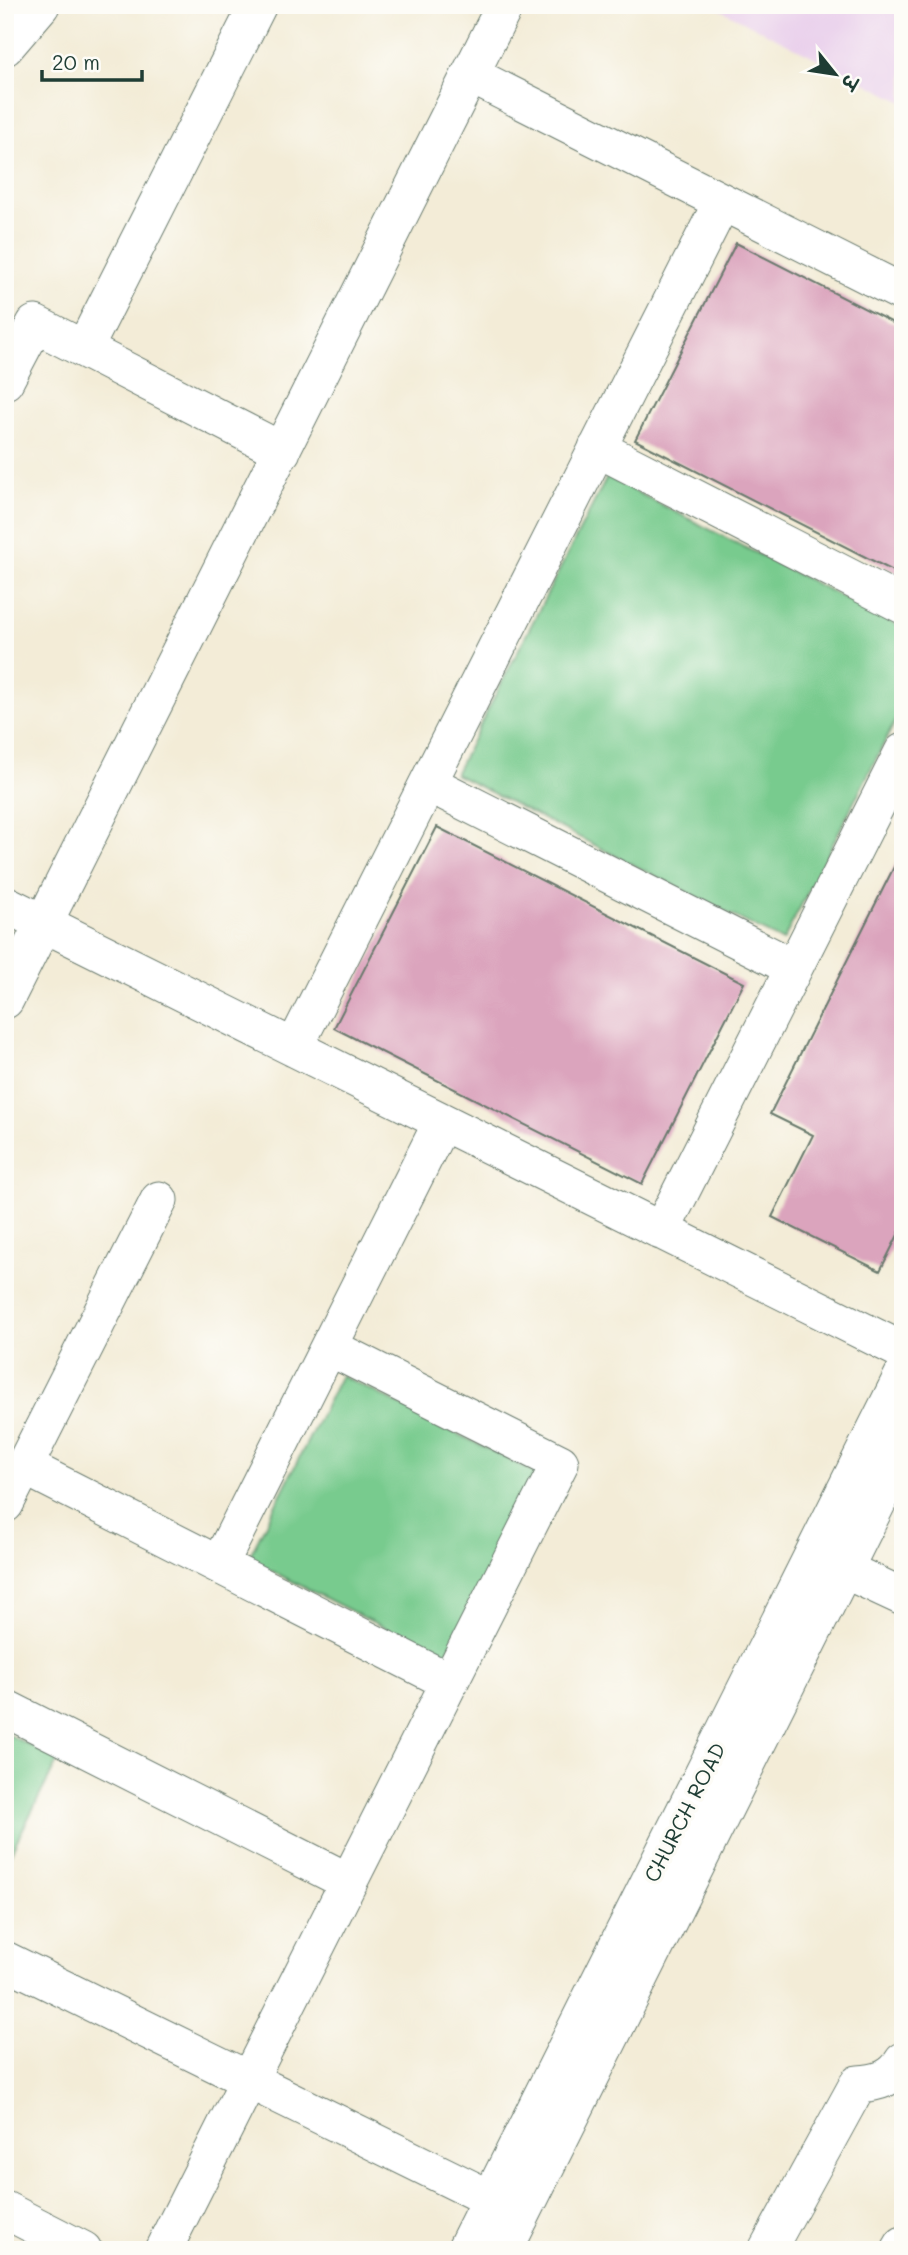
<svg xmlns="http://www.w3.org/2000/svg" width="908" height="2255" font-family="Mali,'Playpen Sans Deva',sans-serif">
<rect width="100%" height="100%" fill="#fdfcf7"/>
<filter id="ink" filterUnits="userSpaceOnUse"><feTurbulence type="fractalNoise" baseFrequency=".0143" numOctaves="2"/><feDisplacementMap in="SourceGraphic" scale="14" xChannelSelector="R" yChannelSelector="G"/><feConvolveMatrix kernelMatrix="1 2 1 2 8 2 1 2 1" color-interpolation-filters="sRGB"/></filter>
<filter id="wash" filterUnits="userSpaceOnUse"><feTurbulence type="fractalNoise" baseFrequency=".00686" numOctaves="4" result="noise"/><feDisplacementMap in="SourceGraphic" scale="28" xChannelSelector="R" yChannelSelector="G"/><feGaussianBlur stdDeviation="1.57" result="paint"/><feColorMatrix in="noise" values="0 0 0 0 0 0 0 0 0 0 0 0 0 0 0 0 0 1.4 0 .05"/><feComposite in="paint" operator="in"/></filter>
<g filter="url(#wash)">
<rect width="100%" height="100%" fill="#f3ecd7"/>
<path fill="#ead1ec" d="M711 5H903V102Z"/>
<path fill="#78cb8e" stroke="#4c8461" stroke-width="2" d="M607 477 903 628V706L783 941 455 774Z
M341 1375 537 1474 444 1658 248 1559Z
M5 1733 58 1760 5 1864Z"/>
<g id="blocks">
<path fill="#dba4bd" d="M736 243 903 328V576L635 440Z
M437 827 744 983 642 1184 334 1028Z
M903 849V1225L880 1271 772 1217 813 1135 770 1114Z"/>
</g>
</g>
<g filter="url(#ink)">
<use href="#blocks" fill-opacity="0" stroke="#697a6d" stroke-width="2"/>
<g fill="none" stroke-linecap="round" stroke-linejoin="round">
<g stroke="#697a6d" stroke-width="39">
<path id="minor" d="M5 47 41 5
M471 75 903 293
M84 349 258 5
M5 381 35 324 282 451
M597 448 903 605
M428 783 794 968
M5 904 903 1351
M5 1000 505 5
M294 1048 722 202
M661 1231 903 752
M24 1466 450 1682
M5 1504 159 1200
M219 1565 442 1122
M845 1570 903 1597
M5 1708 349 1882
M5 1960 513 2210
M5 2210 83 2250
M163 2250 560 1463 329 1347
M465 2250 903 1375
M504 2250 903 1451
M767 2250 858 2084C877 2083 893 2079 903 2061
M900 2250 903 2245"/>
</g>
<use href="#minor" stroke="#fff" stroke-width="37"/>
</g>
</g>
<g text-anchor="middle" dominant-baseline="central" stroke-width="7" stroke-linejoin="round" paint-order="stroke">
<g font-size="21" fill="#1f3d34" stroke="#fdfcf7">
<text transform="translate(684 1812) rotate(-63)">CHURCH ROAD</text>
</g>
</g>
<rect width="908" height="2255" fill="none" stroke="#fdfcf7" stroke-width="28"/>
<g transform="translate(835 74) rotate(120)" stroke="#fdfcf7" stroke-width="5" paint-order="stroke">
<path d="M0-5L12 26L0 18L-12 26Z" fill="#1f3d34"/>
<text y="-10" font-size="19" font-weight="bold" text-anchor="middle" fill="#1f3d34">उ</text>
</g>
<path d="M42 70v10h100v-10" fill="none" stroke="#1f3d34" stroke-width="3.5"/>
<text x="52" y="70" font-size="21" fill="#1f3d34" stroke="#fdfcf7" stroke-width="5" paint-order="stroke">20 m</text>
</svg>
